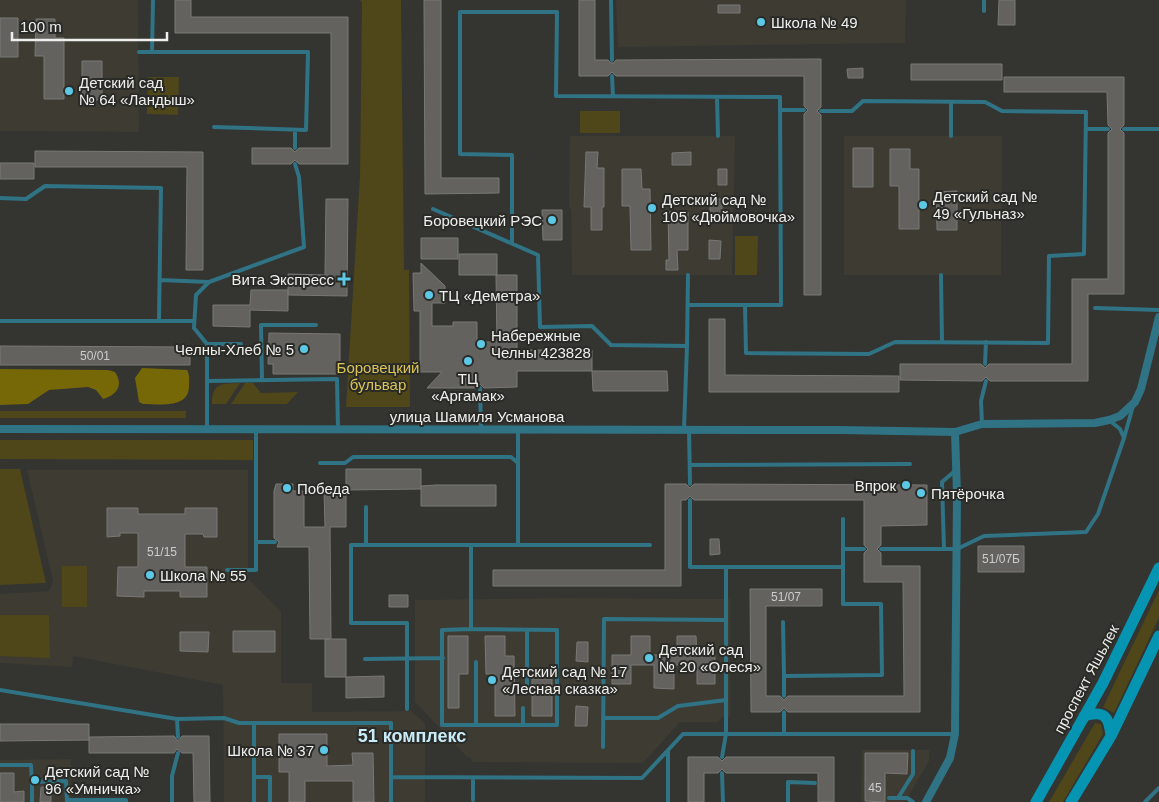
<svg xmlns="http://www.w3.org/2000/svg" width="1159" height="802" font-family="Helvetica,sans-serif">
<rect width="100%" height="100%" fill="#343431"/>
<path fill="#3d3b32" d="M0 0H138L139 132 0 131Z
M616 0H906L905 43 618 47Z
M570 136H735L732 275H572L571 211 569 205Z
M844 136H1002L1001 275H844Z
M27 470H248V579L281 611V683H312V712L411 711 425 723V802H224L223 685 73 656 72 667 0 663V594L49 591 53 581Z
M568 598 730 599V717H723L718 722H680L643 763 472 762 471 758 467 757 415 702V600Z
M862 750H929V761L905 802H861Z
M71 759V802H0V760Z"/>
<path fill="#4f4619" d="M360 0H401L404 270H409L410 407H346L360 175 362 2Z
M148 77H179L178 115 147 114Z
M580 111H620V133H580Z
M735 236H758L757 275H735Z
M240 383 226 404H212C212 382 222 384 240 383Z
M245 383H253L261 393 298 392 287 404H231Z
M0 411H186V418H0Z
M0 440H253V460L0 459Z
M0 469H20L46 583 0 585Z
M62 566H87V607H62Z
M1159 590V618L1114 713 1103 707Z
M0 615H49L50 658 0 656Z
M1095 723 1101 724 1103 734 1063 802H1049Z"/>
<path fill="#766707" d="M142 368 187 370C190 375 189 380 189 386 189 409 159 404 143 404L139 402 135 378Z
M0 369 108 370 115 372C124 385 117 395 103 399L96 390 88 387 49 390 28 404 0 405Z"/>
<path fill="#63625f" stroke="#797875" d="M175 0H191V17H348V164H299L295 160 291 164H252V148H291L295 152 299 148H331V33H175Z
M424 0H441V178H499V193L425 194Z
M579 0H595V60H608L611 63H614L616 60 821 59V107L817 111 821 115V295H804V114L808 110 804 106V76H616L612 72 608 76H579Z
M999 0H1015V25H998Z
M718 5H740V13H718Z
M0 18H18V57H0Z
M36 19H55V38H64V99H44V56H35Z
M82 61H102V100H82Z
M911 64H1002V80H911Z
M863 68V78H848L847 69Z
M1004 77H1124V125L1120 129 1124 133V294H1088V381H990L986 377 982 381 900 380V364H981L985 368 989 364H1072V279H1108V133L1112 129 1108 125 1107 92H1004Z
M853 148H873V187H853Z
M890 149H910V169H919V229H899V186H890Z
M35 151 203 152V270H186L187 167H35Z
M586 152H598L597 168H604V207H602V230H591V207H584Z
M691 152V165H672V153Z
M0 163H34V179H0Z
M622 169H641L642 189H650L651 250H631L630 206H622Z
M718 169H727V185H718Z
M957 191V230H937L936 192Z
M326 199H348L347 296 288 295V274L325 275Z
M710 199H722V218H710Z
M542 210H562V240H543Z
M668 212H688V250H677L678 270H666V260H669Z
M421 238H458V259H421Z
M709 240 721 241 720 259H709Z
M459 254H497V275H459Z
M421 263 445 286V303H432V326H453V322H477V342H497L496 275H517V350H592V371H517V387L484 388 480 384 476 388H427L442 372H420V311H414L413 273H421Z
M251 290H288V311L250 310V327L213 326V305H250Z
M709 319H725V375L899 376V392H709Z
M269 333 340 334V374H273V364H268Z
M0 346 190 347V365H0Z
M592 371H667L668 391H593Z
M346 469H421V489L346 490V527H330L331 639H346V677H325V639H330H310L309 547H277L279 542 274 538V491L276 484H293V491H304V527H325L324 490 346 489Z
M665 484H686L690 488 694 484 927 485V525L881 526V545L877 549 881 553V566H920V712H788L784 708 780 712H751L750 589H822V606H766V696H780L784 700 788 696H904L903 582H864V553L868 549 864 545V500H694L690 496 686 500H681V586H493V570H665Z
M436 485H496V506H421V486Z
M107 508H138V514H185V508H217V537H204L203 534H185V567H207V597H180V591H144V597L117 596 118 567H138V533H120V536L107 537Z
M710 539H719L720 554 710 555Z
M978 546H1024V572H978Z
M389 595H408V607H389Z
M233 631H275V652H233Z
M180 632H209L208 652 180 651Z
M448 636H468V674H459V708H448Z
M485 636H505V656H514L515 716H495V674H486Z
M631 636H650V655H677V636H696L697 655H715V684H697V665H674V689L654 688V665H631V684H612V655H631Z
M577 642H588V662L576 661Z
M384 676V697L346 698V677Z
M532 679H552V716H532Z
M576 706 588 707 587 726H575Z
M0 724H89V740L0 741Z
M279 734H327V766L353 765 352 753H373L374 802H353V781H305V802H289V772H279Z
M174 736 178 741 182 736H209L210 802H194L193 753H182L177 749 174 753H89V737Z
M865 753H908L907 774 885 773V802L865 801Z
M688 757H718L722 761 726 757H834V802H818V773H726L722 769 718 773H704V802H688Z
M0 773H14V792L24 791V802H0Z
M41 787H51V802H40Z"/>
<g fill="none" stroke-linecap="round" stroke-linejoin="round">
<path stroke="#2f7385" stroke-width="4" d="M153 0 152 52H308L306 130 214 127
M611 0 612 60
M984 0V11
M139 52H152
M612 76 613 96
M717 97 718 136
M951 102V136
M780 110H804
M1086 129H1108
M1124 129H1159
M295 130V148
M0 198 26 199 45 186 161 188 159 319
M433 209 538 255 540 327 592 326 611 345 687 346 684 429
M512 243V155L460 154V12H557L556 96 780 97 781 305H688
M941 275 942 342
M160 280 209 282
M745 305 746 353 869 354 895 342 1048 343 1049 256 1084 254 1086 112 1002 111 985 102 863 101 852 111H821
M1095 308 1159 310
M0 321H194
M207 344H241
M687 346 688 275
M985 364 986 342
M262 380 261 325H316
M208 381 337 379 338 430
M480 388 481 429
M982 424 981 401 986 381
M207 428V344L194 328 196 295 209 282 304 247 299 177 295 164
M518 429V545
M689 429 690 484
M1124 438 1133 406
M320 463H345L353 457H511L518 463
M690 465 910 464
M690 500V567H843
M366 507V545H351V623H407V709
M843 519V549
M256 542H275
M366 545H650
M471 545V629L442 630V725H557V630L471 629
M881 549H957L984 536 1086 532 1098 514 1124 438 1120 429 1109 420
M944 549 942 482 956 470
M227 570H256V429
M783 622 784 676 882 675 881 604H843V549H864
M527 630V692
M365 659 443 658
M476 662V725
M784 676V696
M0 690 177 719 224 718 239 723H391V802
M784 712V734
M603 718H658L678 706 726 700
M177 719 178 737
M254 723V802
M523 725V708
M603 747 604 619 726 620
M668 750V802
M722 757 726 734V567
M0 765H31L32 782 66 781 67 802
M722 773 723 802
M254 777H270V802
M391 777 642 778 683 734H955
M473 778V800
M32 782V802
M889 798H907L913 802
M898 798 913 774V751
M67 800H126V802
M172 802V776L178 753
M788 802V782L815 783
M1145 802 1159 788"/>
<path stroke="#2f7385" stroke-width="8" d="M0 429 841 430 955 432 982 424 1095 423 1109 420 1120 416 1135 402 1141 389 1159 317
M926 802 950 758 955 734 957 494 955 432"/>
<path stroke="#0595b3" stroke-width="11" d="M1084 716C1104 710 1109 716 1111 736
M1036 802 1103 683 1159 568
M1071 802 1111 736 1159 636"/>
</g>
<g fill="#5bc8e6" stroke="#2a2a27" stroke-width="2">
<circle cx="761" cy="22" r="5"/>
<circle cx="69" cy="91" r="5"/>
<circle cx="923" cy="205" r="5"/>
<circle cx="652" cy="208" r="5"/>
<circle cx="552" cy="220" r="5"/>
<path d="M341.5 271.5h5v5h5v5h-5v5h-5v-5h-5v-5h5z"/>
<circle cx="429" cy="295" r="5"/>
<circle cx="481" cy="344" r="5"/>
<circle cx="304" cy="349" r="5"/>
<circle cx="468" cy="361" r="5"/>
<circle cx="906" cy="485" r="5"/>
<circle cx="287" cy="488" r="5"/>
<circle cx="921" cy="493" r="5"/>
<circle cx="150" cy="575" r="5"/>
<circle cx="649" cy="658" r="5"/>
<circle cx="492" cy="680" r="5"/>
<circle cx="324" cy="750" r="5"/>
<circle cx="35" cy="780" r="5"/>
</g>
<g text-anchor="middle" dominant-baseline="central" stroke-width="4" stroke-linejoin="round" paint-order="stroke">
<g font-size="12" fill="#ccccca">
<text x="95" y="356">50/01</text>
<text x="162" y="552">51/15</text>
<text x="1001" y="559">51/07Б</text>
<text x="786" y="597">51/07</text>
<text x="875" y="788">45</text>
</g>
<g font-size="15" fill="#efefed" stroke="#2a2a27" text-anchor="start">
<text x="771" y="22">Школа № 49</text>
<text x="79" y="82">Детский сад<tspan x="79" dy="17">№ 64 «Ландыш»</tspan></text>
<text x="933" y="196">Детский сад №<tspan x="933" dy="17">49 «Гульназ»</tspan></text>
<text x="662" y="199">Детский сад №<tspan x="662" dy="17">105 «Дюймовочка»</tspan></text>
<text x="542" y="220" text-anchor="end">Боровецкий РЭС</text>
<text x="334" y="279" text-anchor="end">Вита Экспресс</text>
<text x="439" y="295">ТЦ «Деметра»</text>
<text x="491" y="335">Набережные<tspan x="491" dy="17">Челны 423828</tspan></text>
<text x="294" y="349" text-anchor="end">Челны-Хлеб № 5</text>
<text x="468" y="378" text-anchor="middle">ТЦ<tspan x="468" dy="17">«Аргамак»</tspan></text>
<text x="896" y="485" text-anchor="end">Впрок</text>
<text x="297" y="488">Победа</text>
<text x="931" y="493">Пятёрочка</text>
<text x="160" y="575">Школа № 55</text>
<text x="659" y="649">Детский сад<tspan x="659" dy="17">№ 20 «Олеся»</tspan></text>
<text x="502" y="671">Детский сад № 17<tspan x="502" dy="17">«Лесная сказка»</tspan></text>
<text x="314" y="750" text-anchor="end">Школа № 37</text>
<text x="45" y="771">Детский сад №<tspan x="45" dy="17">96 «Умничка»</tspan></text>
</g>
<g font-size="15" fill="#dbc555" stroke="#2a2a27">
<text x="378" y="367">Боровецкий<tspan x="378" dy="17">бульвар</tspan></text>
</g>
<g font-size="15" fill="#efefed" stroke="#2a2a27">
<text x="477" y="416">улица Шамиля Усманова</text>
<text transform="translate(1086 679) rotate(-62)">проспект Яшьлек</text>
</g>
<g font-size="18" font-weight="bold" fill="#c8ebf7" stroke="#2a2a27">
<text x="412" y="736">51 комплекс</text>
</g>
</g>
<path d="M12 32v8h155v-8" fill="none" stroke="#efefed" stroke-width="2.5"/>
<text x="20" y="32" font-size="15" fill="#efefed" stroke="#2a2a27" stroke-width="4" paint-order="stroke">100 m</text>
</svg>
